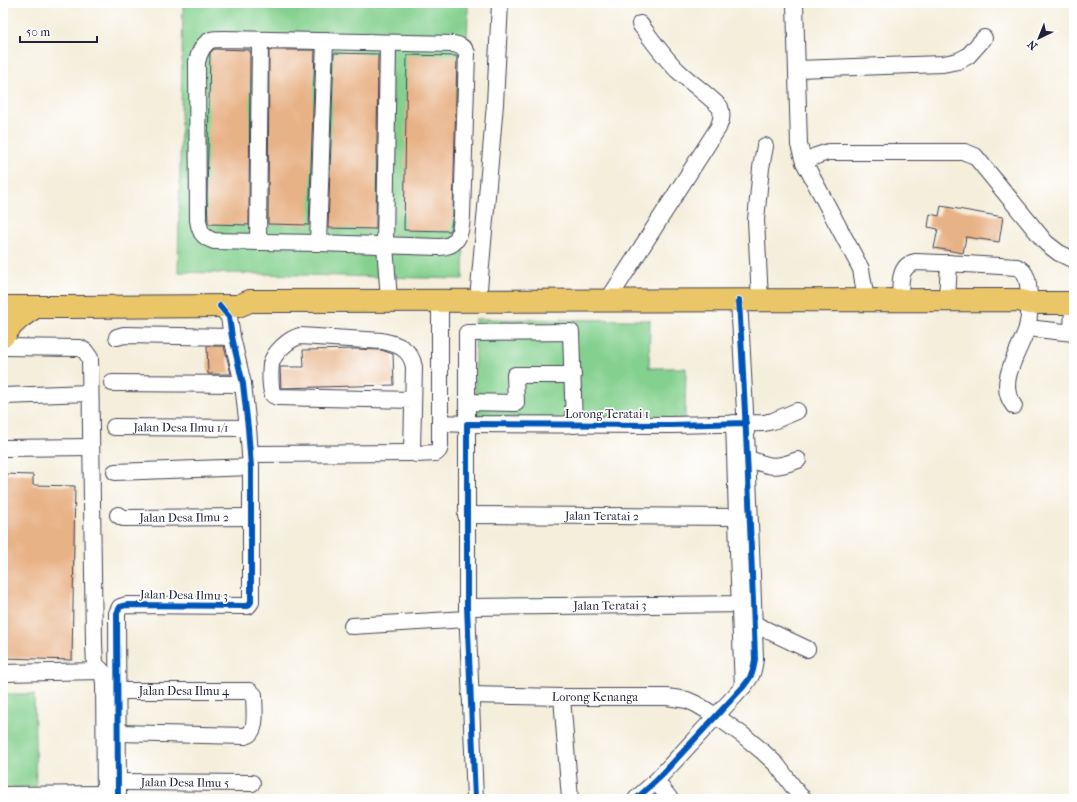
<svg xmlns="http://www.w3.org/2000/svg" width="1077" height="802" font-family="'IM FELL French Canon',serif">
<rect width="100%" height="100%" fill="#fff"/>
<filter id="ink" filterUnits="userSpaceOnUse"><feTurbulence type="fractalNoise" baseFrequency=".025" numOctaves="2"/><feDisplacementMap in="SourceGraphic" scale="8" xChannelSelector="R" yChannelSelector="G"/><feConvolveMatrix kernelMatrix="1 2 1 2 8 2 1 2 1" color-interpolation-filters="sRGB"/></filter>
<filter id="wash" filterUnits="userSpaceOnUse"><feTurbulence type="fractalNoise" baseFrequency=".012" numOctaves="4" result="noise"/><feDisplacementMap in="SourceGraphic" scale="16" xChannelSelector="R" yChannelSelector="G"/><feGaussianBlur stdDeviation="0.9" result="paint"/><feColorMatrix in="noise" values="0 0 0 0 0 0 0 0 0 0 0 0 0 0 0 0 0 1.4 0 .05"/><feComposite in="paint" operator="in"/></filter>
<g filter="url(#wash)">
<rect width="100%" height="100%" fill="#f4eedb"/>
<path fill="#84d08e" stroke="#537964" d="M183 3H468L463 279 178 272Z
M475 319 650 320 649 368H686L685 419 475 417Z
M3 694H34L36 787 3 788Z"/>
<g id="blocks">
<path fill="#e8b287" d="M214 49 250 50 249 225 209 224 208 222 207 198 210 53Z
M269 50 271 51V50H315L309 225 268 224Z
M334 53 378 54 376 229 328 228Z
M407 55 457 56 453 215 450 231 404 230Z
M941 206 1003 217 999 242 966 237 963 253 934 248 938 229 928 227 930 214 939 216Z
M207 346H224L231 374H208Z
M356 349 381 350 393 354 394 385 281 388 280 367H304L303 350Z
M3 474 33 475V485L75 486 72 660 3 658Z"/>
</g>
</g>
<g filter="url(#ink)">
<use href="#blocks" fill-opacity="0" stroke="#424153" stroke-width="1"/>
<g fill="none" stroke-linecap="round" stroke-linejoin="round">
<g stroke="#424153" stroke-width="18">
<g id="minor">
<path d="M795 3 799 145 804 162 861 269 866 300"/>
<path d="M224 39 453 44C460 45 464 47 467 53L462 216C461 232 459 247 439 247L318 243 214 241C202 237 200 232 198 220L197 62C199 54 202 44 211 40 214 39 220 39 224 39Z"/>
<path d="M388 43 385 245 389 300"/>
<path d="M797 69 943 64 958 61 968 56 984 38"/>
<path d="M804 162 816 156 828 152H965L975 156 1046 243 1059 253 1072 259H1074"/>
<path d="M258 242 260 40"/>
<path d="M318 243 325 41"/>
<path d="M478 300 495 104 500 3"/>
<path d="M608 300 718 128C721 121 723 115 720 107 707 94 691 83 677 70 663 56 652 40 640 24"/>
<path d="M760 300 756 220 761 168 765 146"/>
<path d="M901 300C900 286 898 265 916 262L965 264 1017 267C1028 272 1028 283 1029 295"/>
<path d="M947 300 949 263"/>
<path d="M1027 328 1074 333"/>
<path d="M1072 333 1073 303"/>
<path d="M117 337 124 335 232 337"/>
<path d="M3 347 80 348 85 351 90 358 94 644 95 664 102 671 104 683 105 799"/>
<path d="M112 383 243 384"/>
<path d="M3 396 90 393"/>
<path d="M413 400 277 397 273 395C270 388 270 372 271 364 274 352 289 339 300 336L382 341C398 344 411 349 414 367L412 450 416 454 436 453 439 450 440 445V301"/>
<path d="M467 402 516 403 515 375H573"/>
<path d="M1014 406C995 383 1020 351 1027 328 1029 319 1030 311 1029 303"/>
<path d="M440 423 467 424 671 425 764 423 773 421 797 411"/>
<path d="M734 423C737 511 739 599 743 687"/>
<path id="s1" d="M114 427 248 428"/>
<path d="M3 448 91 447"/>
<path d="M250 454 414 453"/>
<path d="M747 458C770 467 774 469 798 460"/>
<path d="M115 472 251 467"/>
<path id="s2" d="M118 515 123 518 251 517"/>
<path id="s3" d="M466 515 737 517"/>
<path id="s4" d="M467 607 753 604"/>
<path d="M754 624 807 649"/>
<path d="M352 626 467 619"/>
<path d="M3 673 102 671"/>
<path id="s5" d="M118 691H250L254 695C254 704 257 727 250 733 249 735 247 735 245 736L118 733"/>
<path id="s6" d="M470 695 562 697H667L687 700 696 704 716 716 744 736 762 751 777 765 800 796 804 799"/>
<path d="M562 697 570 799"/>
<path d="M656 781 670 799"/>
<path id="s7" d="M118 782 252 783"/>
<path d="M3 795 105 794"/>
<path d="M118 799 117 613 120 607 126 605 244 606H248L251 602V467L248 428 243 384 232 337 229 317 220 306"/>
<path d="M475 799 467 607V333L571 332 574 425"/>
<path d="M636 799 656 781 743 687C752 676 753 673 755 659 751 539 746 420 739 300"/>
</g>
</g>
<g stroke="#424153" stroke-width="24">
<path id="highway" d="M3 307H70L234 306H238L250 301 1018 300 1029 303H1074
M4 335C13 322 23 315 36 307"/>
</g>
<use href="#minor" stroke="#fff" stroke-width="16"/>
<use href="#highway" stroke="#eac669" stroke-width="22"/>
<g stroke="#fff" stroke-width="8">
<path id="cycleway" d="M118 799 117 613 120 607 126 605 244 606H248L251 602V467L248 428 243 384 232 337 229 317 220 306
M475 799 467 607V424L671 425 746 423
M636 799 656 781 743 687C752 676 753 673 755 659 751 539 746 420 739 300"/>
</g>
<use href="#cycleway" stroke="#0057b8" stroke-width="6"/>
</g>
</g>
<g text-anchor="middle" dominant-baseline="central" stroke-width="3.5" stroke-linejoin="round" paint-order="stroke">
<g font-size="12" fill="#22223b" stroke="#fff">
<text x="607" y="414">Lorong Teratai 1</text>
<text stroke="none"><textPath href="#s1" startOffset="67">Jalan Desa Ilmu 1/1</textPath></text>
<text stroke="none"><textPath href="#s3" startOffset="136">Jalan Teratai 2</textPath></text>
<text stroke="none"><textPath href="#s2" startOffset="67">Jalan Desa Ilmu 2</textPath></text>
<text transform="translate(184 595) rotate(1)">Jalan Desa Ilmu 3</text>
<text stroke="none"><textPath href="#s4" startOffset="143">Jalan Teratai 3</textPath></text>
<text stroke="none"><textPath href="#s5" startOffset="66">Jalan Desa Ilmu 4</textPath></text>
<text stroke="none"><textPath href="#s6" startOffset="125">Lorong Kenanga</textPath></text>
<text stroke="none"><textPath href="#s7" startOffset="67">Jalan Desa Ilmu 5</textPath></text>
</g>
</g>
<rect width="1077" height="802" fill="none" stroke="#fff" stroke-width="16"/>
<g transform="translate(1039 38) rotate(223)" stroke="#ffffff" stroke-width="3" paint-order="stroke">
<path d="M0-3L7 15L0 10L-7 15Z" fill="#22223b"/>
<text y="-6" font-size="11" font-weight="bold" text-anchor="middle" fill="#22223b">N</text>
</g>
<path d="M20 36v6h77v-6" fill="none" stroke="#22223b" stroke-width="2"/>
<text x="26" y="36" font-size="12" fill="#22223b" stroke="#ffffff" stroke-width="3" paint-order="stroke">50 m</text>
</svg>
